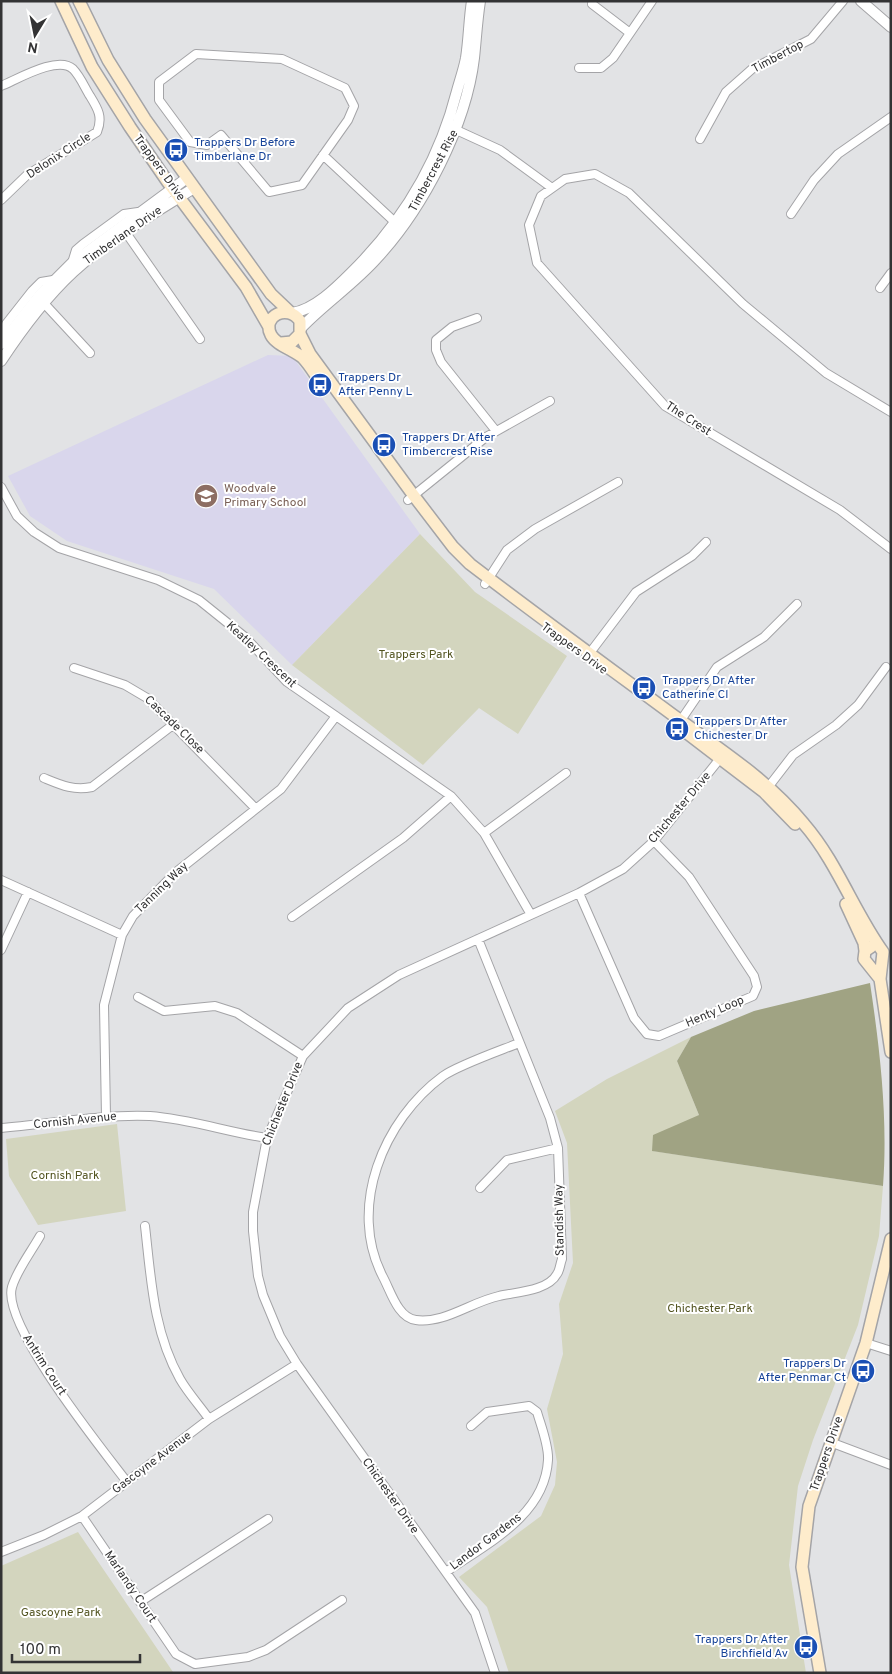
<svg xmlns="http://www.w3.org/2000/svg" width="892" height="1674" font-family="Overpass,sans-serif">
<rect width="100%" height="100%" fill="#e2e3e5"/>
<path fill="#d9d6ec" d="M268 355 292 356 420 534 292 665 214 589 67 541 30 516 8 476Z"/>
<path fill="#d3d5be" d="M420 534 475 592 567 656 518 734 479 708 423 765 292 665Z
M691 1037 677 1061 699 1115 653 1151 883 1186 879 1236 858 1325 813 1440 798 1486 789 1565 806 1673H509L487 1607 459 1577 541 1516 555 1485 557 1462 547 1409 563 1354 559 1304 573 1263 567 1143 555 1111 607 1079Z
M117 1124 126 1211 38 1225 9 1176 6 1139Z
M78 1532 173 1672V1673H1V1566Z"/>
<path fill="#a0a383" d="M870 983C880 1050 888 1118 883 1186L652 1151 653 1135 699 1115 677 1061 691 1037 754 1011Z"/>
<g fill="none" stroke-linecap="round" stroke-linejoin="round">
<g stroke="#a4a4a7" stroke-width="10">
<path id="minor" d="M592 4 630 33
M196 54 282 59 345 88 354 106 348 120 302 185 269 192 221 135 207 145 190 142 159 100V82Z
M579 68H601L613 58 652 1
M1 86C18 79 58 55 73 69 80 76 85 88 90 96 98 109 103 117 97 132L27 175 1 200
M452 128 500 150 552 188
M700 139 726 92 752 69 811 39 843 1
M323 155 398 225
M791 214 814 180 838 154 891 117
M122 227 200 339
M72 263 76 250 83 244 124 214 138 212
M880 288 891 273
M41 300 90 353
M477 318 452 327 436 340V350L441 362 496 431
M6 336V324L32 291 41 282 53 280
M891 412 826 373 743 304 629 193 595 174 565 179 541 196 529 225 537 263 665 406 840 510 891 549
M1 487 17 516 34 532 59 548 158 580 199 600 245 637 287 682 451 796 484 833 530 913
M408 500 486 437 550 401
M485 584 507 550 535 529 618 482
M586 658 636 592 692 556 706 542
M74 668 125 685 147 698 256 809
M679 723 717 667 764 637 797 604
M44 778C61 785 74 791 92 787L174 724
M766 790 793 755 836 725 858 705 886 667
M484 833 566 773
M1 880 122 935
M579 893 634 1018 647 1034 659 1036 753 996 757 987 754 976 689 877 654 841
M292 917 403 838 451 796
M478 939 550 1118 558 1148 562 1259C560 1264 560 1270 557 1274 548 1291 516 1292 499 1296 471 1302 444 1324 416 1320 398 1318 391 1292 383 1277 347 1208 383 1120 443 1076 459 1065 499 1051 519 1043
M1 950 28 892
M138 997 164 1011 215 1006 237 1013 303 1056
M106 1116 104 1005 122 935 133 916 175 873 281 789 336 716
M1 1128C49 1124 102 1114 150 1116 190 1119 227 1132 267 1138
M480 1188 507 1160 558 1148
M145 1226C151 1278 153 1331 180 1379 188 1393 200 1406 209 1419
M40 1236C31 1252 17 1270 12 1287 1 1324 102 1449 127 1482
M866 1343 891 1351
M830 1442 891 1465
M82 1516 176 1654 195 1664 248 1657 266 1650 342 1600
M1 1552 44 1535 82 1516 209 1419 297 1364
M446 1572C486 1544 545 1516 548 1460 549 1446 541 1426 537 1412L529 1406 487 1412 471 1426
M140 1602 268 1519
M495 1673 475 1613 297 1364 280 1336 263 1295 258 1276 253 1231V1212L267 1138 303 1056 348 1008 399 975 579 893 623 869 654 841 722 756"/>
</g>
<g stroke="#a4a4a7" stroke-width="12">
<path id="tertiary" d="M861 1 891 27
M292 313C314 310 336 288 351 273 403 222 439 162 457 91 460 80 464 69 466 58 469 39 469 20 472 1
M301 328C325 303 354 284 377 258 423 208 466 126 474 58 476 39 477 20 480 1
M1 344 38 297 72 263 187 178
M1 361C22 329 45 298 73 272 109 239 153 214 194 188"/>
</g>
<g stroke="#a4a4a7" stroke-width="14">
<path id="secondary" d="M61 1 92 67 130 127 167 181 246 287 269 327
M79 1 108 60 145 119 271 294 291 313
M300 334 310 354 414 496 453 547 470 564C538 616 608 667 677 718 722 751 768 780 804 824 837 862 854 912 883 952L880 979 891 1052
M281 343 292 342 300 334V321C288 303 261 316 271 335 276 345 294 350 303 358 308 363 313 371 317 377
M679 727 764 792 795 824
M846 904 864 943 865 951
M871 947 865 951 864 959 880 979
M820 1673 802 1567 809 1506 866 1343 891 1239"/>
</g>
<use href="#minor" stroke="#fff" stroke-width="8"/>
<use href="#tertiary" stroke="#fff" stroke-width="10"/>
<use href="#secondary" stroke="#feeccc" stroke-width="11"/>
</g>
<defs>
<g id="bus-disc" transform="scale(1.25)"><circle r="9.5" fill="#1a4fb4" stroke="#fff"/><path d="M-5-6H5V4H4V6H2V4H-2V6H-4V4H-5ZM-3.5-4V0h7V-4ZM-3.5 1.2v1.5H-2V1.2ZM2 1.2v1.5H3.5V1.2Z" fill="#fff"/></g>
<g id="school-disc" transform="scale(1.25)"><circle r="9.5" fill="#8d6e63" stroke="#fff"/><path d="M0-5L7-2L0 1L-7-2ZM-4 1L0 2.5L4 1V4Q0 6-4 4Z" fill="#fff"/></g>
</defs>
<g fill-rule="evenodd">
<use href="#bus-disc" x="176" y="150"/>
<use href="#bus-disc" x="320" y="385"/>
<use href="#bus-disc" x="384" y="445"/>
<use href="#school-disc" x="206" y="496"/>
<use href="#bus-disc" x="644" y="688"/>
<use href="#bus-disc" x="677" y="729"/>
<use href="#bus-disc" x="863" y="1371"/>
<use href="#bus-disc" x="806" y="1647"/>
</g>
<g text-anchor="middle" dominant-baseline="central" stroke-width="4" stroke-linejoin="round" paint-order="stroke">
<g font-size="12" fill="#333334" stroke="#fff">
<text transform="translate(778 57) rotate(-28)">Timbertop</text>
<text transform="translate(59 156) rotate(-33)">Delonix Circle</text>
<text transform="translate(159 168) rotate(54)">Trappers Drive</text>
<text transform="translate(434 171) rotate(-62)">Timbercrest Rise</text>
<text transform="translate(123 236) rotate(-35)">Timberlane Drive</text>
<text transform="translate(688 419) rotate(33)">The Crest</text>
<text transform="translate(574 649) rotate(36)">Trappers Drive</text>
<text transform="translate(261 655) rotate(43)">Keatley Crescent</text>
<text transform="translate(174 725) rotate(44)">Cascade Close</text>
<text transform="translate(680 808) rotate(-50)">Chichester Drive</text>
<text transform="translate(162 888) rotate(-44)">Tanning Way</text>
<text transform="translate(715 1012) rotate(-23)">Henty Loop</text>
<text transform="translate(283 1104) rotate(-68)">Chichester Drive</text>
<text transform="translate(75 1121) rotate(-6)">Cornish Avenue</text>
<text transform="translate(560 1220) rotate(-91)">Standish Way</text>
<text transform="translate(44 1365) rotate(57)">Antrim Court</text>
<text transform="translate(827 1454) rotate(-71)">Trappers Drive</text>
<text transform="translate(152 1463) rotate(-37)">Gascoyne Avenue</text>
<text transform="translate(390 1496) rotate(55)">Chichester Drive</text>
<text transform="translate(486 1542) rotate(-37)">Landor Gardens</text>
<text transform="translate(130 1587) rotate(56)">Marlandy Court</text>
</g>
<g font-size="12" fill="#164399" stroke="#fff" text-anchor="start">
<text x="194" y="143">Trappers Dr Before<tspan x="194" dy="14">Timberlane Dr</tspan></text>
<text x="338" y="378">Trappers Dr<tspan x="338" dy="14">After Penny L</tspan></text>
<text x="402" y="438">Trappers Dr After<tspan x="402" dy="14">Timbercrest Rise</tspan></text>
<text x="662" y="681">Trappers Dr After<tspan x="662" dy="14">Catherine Cl</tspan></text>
<text x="694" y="722">Trappers Dr After<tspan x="694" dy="14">Chichester Dr</tspan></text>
<text x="846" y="1364" text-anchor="end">Trappers Dr<tspan x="846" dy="14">After Penmar Ct</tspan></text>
<text x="788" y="1640" text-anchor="end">Trappers Dr After<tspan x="788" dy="14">Birchfield Av</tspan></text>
</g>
<g font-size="12" fill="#785e54" stroke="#fff" text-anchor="start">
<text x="224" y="489">Woodvale<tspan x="224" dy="14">Primary School</tspan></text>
</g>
<g font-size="12" fill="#525420" stroke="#fff">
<text x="416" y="655">Trappers Park</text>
<text x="65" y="1176">Cornish Park</text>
<text x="710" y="1309">Chichester Park</text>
<text x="61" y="1613">Gascoyne Park</text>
</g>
</g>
<rect width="892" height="1674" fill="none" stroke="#333334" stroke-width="5"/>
<g transform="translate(35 35) rotate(190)" stroke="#ffffff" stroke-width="4" paint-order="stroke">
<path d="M0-4L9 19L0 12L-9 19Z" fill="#333334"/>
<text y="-8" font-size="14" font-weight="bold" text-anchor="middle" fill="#333334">N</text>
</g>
<path d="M12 1654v8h128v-8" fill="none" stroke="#333334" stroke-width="2.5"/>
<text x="20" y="1654" font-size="15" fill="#333334" stroke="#ffffff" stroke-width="4" paint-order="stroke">100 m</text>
</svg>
